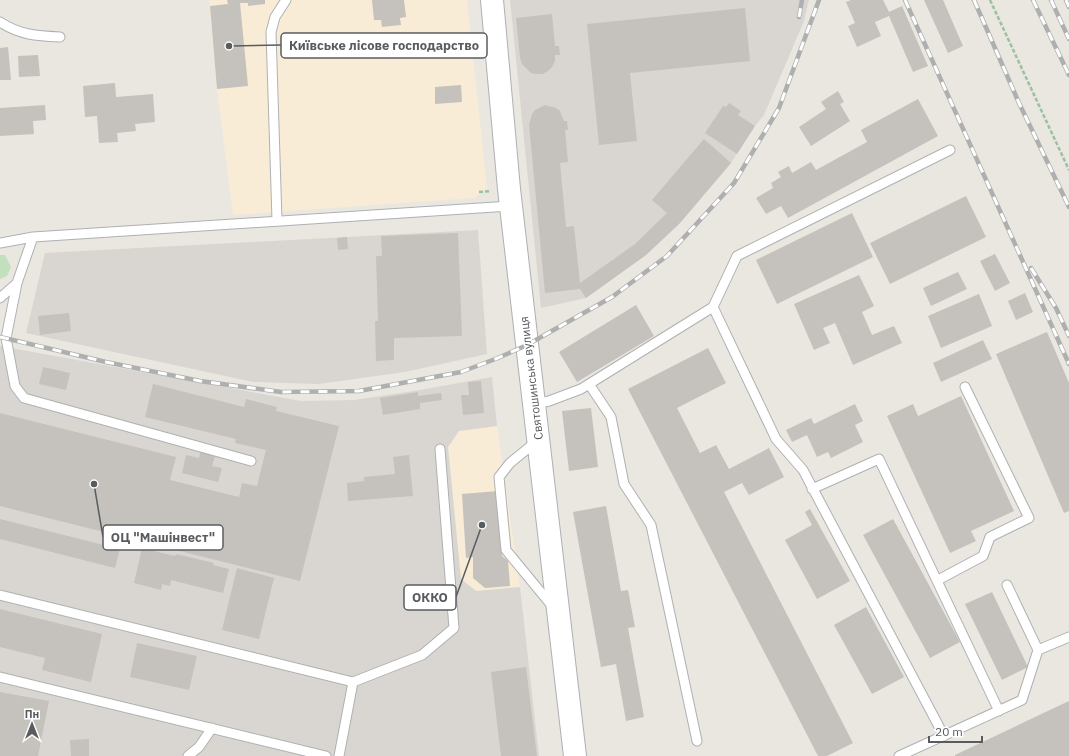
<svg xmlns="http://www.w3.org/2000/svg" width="1069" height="756" font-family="'IBM Plex Sans',sans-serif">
<rect width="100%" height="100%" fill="#eae6e0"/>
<path fill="#f9ecd6" d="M209 0H467L487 188 475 198 233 215 217 89Z
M497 426 520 587 476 591 461 579 448 447 459 431Z"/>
<path fill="#d9d6d2" d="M510 0H809L804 21 764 115 755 126 731 163 680 223 646 255 586 298 541 308Z
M478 230 487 354 405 372 319 384 253 382 26 333 45 253Z
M0 346 301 401 354 400 420 390 492 377 497 426 459 431 448 447 461 579 476 591 520 587 539 756H0Z"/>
<path fill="#c3e0be" d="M0 255H5L11 267 7 276 0 279Z"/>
<path fill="#c5c1bc" d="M227 0H265V4L248 6V3H240L248 86 217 89 210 6 228 4Z
M372 0H404L406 17 400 18 401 25 382 27 381 20H374Z
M851 0H883L889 12 902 6 928 66 913 72 889 16 875 22 881 36 857 47 848 26 855 23 846 2Z
M924 0H943L963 46 948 53Z
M745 8 750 61 630 73 637 141 599 145 587 24Z
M552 14 555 46H559L560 55H555V61L552 67 548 71 543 74H536L531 73 522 64 520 58 516 18Z
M8 47 11 80H0V48Z
M38 55 40 76 19 77 18 56Z
M115 83 116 97 153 94 155 122 135 124 136 131 117 133 118 142 99 143 97 116 85 117 83 86Z
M461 85 462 102 435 104V87Z
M838 91 844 102 840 104 850 121 811 146 799 127 826 109 821 102Z
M918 99 938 136 788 218 781 206 766 214 756 198 773 188 771 183 781 177 778 172 789 166 792 173 811 162 816 170 867 142 861 130Z
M729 103 741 111 738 115 755 126 737 154 705 133 723 106 726 107Z
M45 105 46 120 33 121 34 134 0 136V108Z
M545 105 556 108 560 111 564 121H567L568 130H565L568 162 560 163 566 227 574 226 580 283 635 244 667 213 652 200 704 139 731 163 680 223 646 255 586 298 580 289 545 293 529 125 532 114 535 110Z
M966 196 986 237 890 284 870 243Z
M852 213 873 257 777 304 756 260Z
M458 233 462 336 394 338V360L376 361 375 321H378L376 256H382L381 236Z
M347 237 348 249 338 250 337 238Z
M995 254 1010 283 995 291 980 261Z
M958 272 967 289 931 306 923 288Z
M859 275 874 306 862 312 872 335 894 326 902 343 853 365 835 323 823 328 830 343 814 350 794 304Z
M1025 293 1033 312 1016 320 1008 301Z
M979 294 992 326 941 348 928 316Z
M636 305 654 336 577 382 559 352Z
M69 313 71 331 40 335 38 316Z
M1047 332 1069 383V511L1064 513 996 354Z
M983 340 992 359 941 382 933 363Z
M708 348 726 383 677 408 700 453 716 445 729 469 769 448 784 477 749 495 742 483 724 492 853 743 827 756H818L628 389Z
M43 367 70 373 66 390 39 384Z
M481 381 484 413 463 415 461 395H469L468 382Z
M153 384 244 407 246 399 277 407 276 411 339 426 300 581 0 506V413L176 457 170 480 239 497 242 483 257 486 266 450 235 443 236 439 145 417Z
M418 392V396L441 393 442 400 420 403V409L383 415 380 398Z
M961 396 1014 511 971 531 976 541 950 553 887 416 913 404 918 416Z
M855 404 863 421 855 425 863 442 831 458 828 452 817 457 807 435 792 442 786 430 811 418 814 424Z
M591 408 598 467 569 471 562 411Z
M201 448 216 452 212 466 222 468 218 482 182 473 186 455 199 458Z
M409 455 413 496 348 501 347 483 364 481V477L395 474 393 457Z
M498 491 502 556 508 561 510 586 485 588 473 578V557L466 558 462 494Z
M606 506 621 591 628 590 635 627 628 628 644 717 626 721 616 664 601 667 573 512Z
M810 509 850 581 817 599 785 540 812 525 805 512Z
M0 519 120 549 115 568 0 539Z
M893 519 960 642 930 658 863 535Z
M142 548 175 556 176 554 214 563 213 565 229 569 223 593 171 580 170 586 162 584 161 590 134 583Z
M237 568 274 578 259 639 222 630Z
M992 592 1028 667 1002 680 965 604Z
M866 607 904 677 872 694 834 625Z
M0 609 102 634 91 682 42 670 45 658 0 647Z
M137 643 197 656 189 690 130 677Z
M526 667 537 756H501L491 672Z
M0 692 49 701 38 756H0Z
M1069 701V756H955V755Z
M89 739V756H71L70 740Z"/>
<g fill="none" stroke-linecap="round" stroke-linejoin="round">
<g stroke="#aeb1b4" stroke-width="11">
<path id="lane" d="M0 22C20 35 37 36 60 37
M277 220 271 32 275 17 286 0
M0 243 33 237 511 206
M17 283 6 338 15 386 24 398 251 461
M0 298 17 283 33 237
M713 307 776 439 803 470 944 736
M589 384 611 417 624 484 651 525 697 741
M534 404 549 401 581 389 713 307 737 256 950 150
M537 441 510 463 499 477 506 550 553 607
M812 489 879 459 999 711
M938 580 983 556 990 537 1029 518 965 387
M1007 585 1038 650 1069 637
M0 595 353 682
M0 677 326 756
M188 756 199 747 212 728
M339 756 353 682 422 655 454 628 440 449
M899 756 1022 700 1038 650"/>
</g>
<g stroke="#adb0b4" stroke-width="24">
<path id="secondary" d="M492 0 509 189 575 756"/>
</g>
<path stroke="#9ac2a0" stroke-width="2.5" stroke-dasharray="4 2" stroke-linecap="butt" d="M990 0 1069 170
M479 192 491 191"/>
<use href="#lane" stroke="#fff" stroke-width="9"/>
<use href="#secondary" stroke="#fff" stroke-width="22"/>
<g stroke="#aeafaf" stroke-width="4.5">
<path id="rail" d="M905 0 1069 364
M974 0 1019 103 1069 207
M1033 0 1069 75
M1051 0 1069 39
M1066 0 1069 7
M799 17 802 0
M1031 268 1056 308 1069 336
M0 337 106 362 200 381 281 392 359 391 461 372 498 358 527 345 612 297 667 256 734 183 779 108 819 0"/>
</g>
<use href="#rail" stroke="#fff" stroke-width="3" stroke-dasharray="9" stroke-linecap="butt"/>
</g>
<g text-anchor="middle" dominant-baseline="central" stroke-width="3.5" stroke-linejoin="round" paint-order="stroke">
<g font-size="12" fill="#595c5f" stroke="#fff">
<text transform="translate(531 378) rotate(-97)">Святошинська вулиця</text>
</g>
</g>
<path fill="none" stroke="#595c5f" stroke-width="1.5" d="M229 46L281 45M94 484L103 537M482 525L456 597"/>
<g fill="#595c5f" stroke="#fff" stroke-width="1.5">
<circle cx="229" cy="46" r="4"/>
<circle cx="94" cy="484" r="4"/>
<circle cx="482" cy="525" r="4"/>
</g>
<g fill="#fff" stroke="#595c5f" stroke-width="1.5">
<rect x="281" y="33" width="206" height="25" rx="4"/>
<rect x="103" y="525" width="120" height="25" rx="4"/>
<rect x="404" y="585" width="52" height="25" rx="4"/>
</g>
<g font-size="13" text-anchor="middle" font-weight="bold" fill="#595c5f">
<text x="384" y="50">Київське лісове господарство</text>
<text x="163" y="542">ОЦ "Машінвест"</text>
<text x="430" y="602">ОККО</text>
</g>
<g transform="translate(32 724)" stroke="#ffffff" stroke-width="3" paint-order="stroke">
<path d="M0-3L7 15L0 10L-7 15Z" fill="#595c5f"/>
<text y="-6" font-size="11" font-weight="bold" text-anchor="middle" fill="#595c5f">Пн</text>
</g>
<path d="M929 736v6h53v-6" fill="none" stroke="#595c5f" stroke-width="2"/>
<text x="935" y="736" font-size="12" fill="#595c5f" stroke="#ffffff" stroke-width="3" paint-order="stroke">20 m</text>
</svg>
